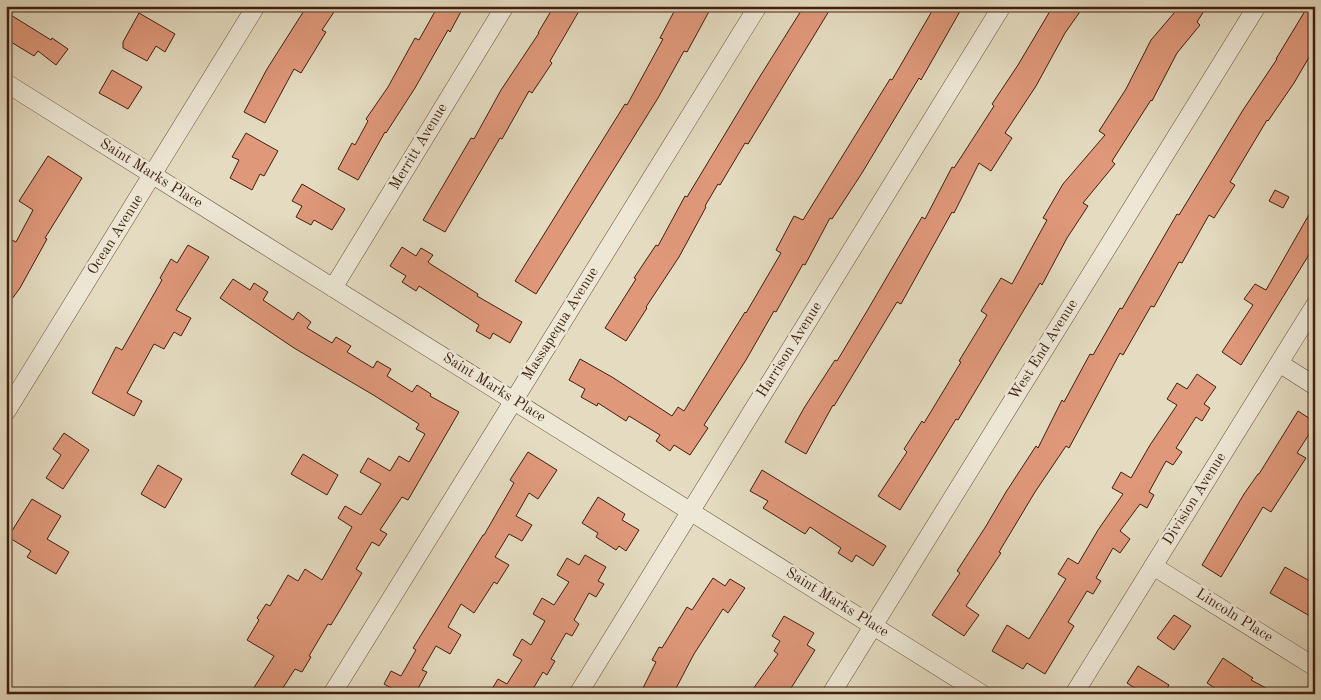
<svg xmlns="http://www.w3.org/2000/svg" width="1321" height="700" font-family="'Old Standard TT',serif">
<rect width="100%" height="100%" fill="#e4dbc0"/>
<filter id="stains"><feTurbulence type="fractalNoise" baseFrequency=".004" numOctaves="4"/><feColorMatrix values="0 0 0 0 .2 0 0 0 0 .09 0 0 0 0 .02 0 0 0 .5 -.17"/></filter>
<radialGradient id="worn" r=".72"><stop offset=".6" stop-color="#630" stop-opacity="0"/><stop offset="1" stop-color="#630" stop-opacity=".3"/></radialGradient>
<path fill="#df987a" stroke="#411f0e" d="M307 6H338L322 30 326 32 301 73 294 69 265 123 244 112 267 69Z
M438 6H464L450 32 448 30 415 88 386 133 385 132 358 180 338 169 352 143 355 145 368 121 366 119 388 87 415 38 419 40Z
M554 6H571L579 11 550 61 552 63 532 93 529 91 502 139 500 138 445 232 423 220 471 138 474 139 501 90 539 33H538Z
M677 6H712L687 52 684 51 658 98 536 294 515 281 625 104 627 105 663 39 660 38Z
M804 6H822L829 11 748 144 745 143 720 185 718 184 705 206 706 207 679 257 646 307 647 308 626 341 605 328 636 279 634 278 656 245 658 246 685 196 687 197 754 86Z
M935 6H963L921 80 919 78 862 173 832 219 830 218 805 265 803 264 776 312 774 311 746 360 704 425 708 428 690 455 674 445 670 451 656 441 660 435 629 416 626 421 598 403 597 406 581 397 585 389 569 380 580 359 612 377 672 416 678 407 684 411 745 312 746 313 781 253 776 250 794 216 803 220 890 79 892 80Z
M1053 6H1084L1065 33 1036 86 1005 133 1012 138 991 171 979 163 954 213 952 212 901 304 897 302 834 406 833 405 806 454 785 442 804 408 835 360 837 361 867 311 922 217 925 219 952 167 954 168 994 106 992 104 1018 65Z
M1180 6H1207L1197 22 1200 25 1177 53 1152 101 1151 100 1112 161 1115 164 1083 203 1088 206 1067 238 1042 285 1040 283 958 420 956 419 900 510 878 496 907 452 904 449 922 421 924 423 961 362 959 361 987 315 981 311 1001 278 1012 284 1047 220 1043 218 1063 184 1105 135 1099 131 1126 89 1151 40Z
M1308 6H1315V47L1294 83 1268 121 1267 120 1230 182 1235 185 1214 218 1209 215 1182 263 1179 262 1154 307 1151 306 1123 355 1120 353 1069 448 1066 446 1035 492 999 552 1001 553 966 606 979 615 964 636 932 615 960 573 957 571 986 526 1006 492 1036 446 1038 448 1062 400 1064 402 1090 354 1093 355 1120 308 1122 309 1177 214 1179 215 1243 110 1277 59H1276Z
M6 12 51 40 52 38 68 49 56 65 38 51 34 56 6 39Z
M139 13 175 34 165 52 156 46 147 61 123 48V42Z
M112 70 142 87 128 109 99 93Z
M246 133 278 151 264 176 260 174 252 190 230 178 239 160 232 157Z
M48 156 82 178 45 238 47 239 20 288 6 307V237L16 242 33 210 19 201Z
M302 184 345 209 332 230 314 220 311 225 296 217 302 206 292 201Z
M1275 190 1289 197 1283 208 1269 201Z
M1315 204V245L1241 365 1222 352 1253 305 1244 299 1255 284 1266 290Z
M188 245 209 257 176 310 191 318 181 336 174 332 164 349 154 344 127 393 142 401 134 416 92 393 116 347 122 350 162 280 160 278 171 259 177 263Z
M402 247 416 256 421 248 433 255 428 262 432 265 478 294 477 296 522 322 510 343 493 333 490 339 476 331 479 325 419 286 416 291 402 282 406 276 390 266Z
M233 279 250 290 254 283 268 292 263 300 293 320 298 312 311 322 307 328 332 343 336 337 351 346 347 352 373 368 377 361 391 369 387 376 412 392 417 385 431 394 430 396 459 412 408 500 402 497 380 530 387 534 379 546 372 542 356 569 362 573 331 625 328 624 309 656 311 657 302 672 295 669 279 694H250L274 656 247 640 259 620 257 618 266 604 270 606 288 575 298 581 305 569 322 580 352 527 338 518 345 506 361 515 381 484 360 472 368 458 390 471 399 456 409 462 425 434 416 429 419 424 375 396 294 348 220 298Z
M1197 374 1216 387 1204 404 1210 408 1202 421 1196 417 1176 448 1182 452 1173 465 1166 461 1149 492 1154 495 1147 508 1140 504 1120 531 1130 539 1120 553 1113 548 1096 578 1101 581 1093 594 1087 591 1068 622 1074 626 1045 674 1027 663 1023 669 992 651 1007 625 1029 639 1066 579 1058 574 1068 558 1078 564 1098 530 1123 494 1112 488 1121 472 1131 478 1150 445 1177 405 1167 399 1177 383 1187 389Z
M1298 411 1315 422V425L1297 453 1306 458 1271 512 1263 507 1221 577 1202 565 1244 494 1258 474H1259Z
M64 433 89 450 63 489 46 478 61 455 53 449Z
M528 452 557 470 538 499 529 493 516 516 532 525 522 541 509 534 495 557 509 565 497 584 494 582 474 613 461 604 448 627 461 635 450 654 436 646 422 670 427 672 415 694H402L384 684 391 671 401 676 416 650 413 648 483 535H484L514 483 510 480Z
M303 454 338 475 327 495 291 474Z
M158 465 182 479 165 508 141 494Z
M762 470 886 546 873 566 856 555 852 562 838 553 841 548 810 527 805 534 763 508 768 501 750 491Z
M598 497 625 514 622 520 639 530 626 551 619 546 616 550 596 537 598 533 582 523Z
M32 499 61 516 47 539 69 552 56 574 27 557 31 551 8 537Z
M585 555 606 567 598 581 604 584 596 597 589 593 574 620 579 624 572 636 566 633 551 659 555 661 547 675 543 672 530 694H489L498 679 507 684 522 660 513 655 522 639 531 645 545 621 533 614 542 598 554 605 569 582 557 575 567 558 579 565Z
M1285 567 1315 584V619L1270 593Z
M713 578 725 586 730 579 745 588 728 613 723 609 694 654 673 694H640L656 662 652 660 659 647 662 648 687 607 692 610Z
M1174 615 1191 626 1174 650 1157 638Z
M784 616 814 633 807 645 815 650 788 693 781 689 777 694H760L753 689 778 654 774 651 780 641 772 636Z
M1223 658 1253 678 1251 680 1277 694H1224L1207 683Z
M1138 666 1169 685 1164 694H1144L1127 683Z"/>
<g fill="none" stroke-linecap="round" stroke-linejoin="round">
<g stroke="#6a4e3a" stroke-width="19">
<path id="minor" d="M6 83 982 694
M333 288 505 6
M1279 363 1315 386
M6 412 256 6
M1153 566 1315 667
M332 694 758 6
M578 694 1002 6
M831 694 1257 6
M1074 694 1315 305"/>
</g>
<use href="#minor" stroke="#ede8d6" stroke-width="18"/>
</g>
<g text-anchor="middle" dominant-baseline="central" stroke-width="5" stroke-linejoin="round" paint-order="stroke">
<g font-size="15" fill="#411f0e" stroke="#ede8d6">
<text transform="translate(419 147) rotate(-59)">Merritt Avenue</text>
<text transform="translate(151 174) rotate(32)">Saint Marks Place</text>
<text transform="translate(116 235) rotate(-58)">Ocean Avenue</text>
<text transform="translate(561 324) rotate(-58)">Massapequa Avenue</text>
<text transform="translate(790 350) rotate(-58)">Harrison Avenue</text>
<text transform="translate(1044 350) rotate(-58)">West End Avenue</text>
<text transform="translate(494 388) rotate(32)">Saint Marks Place</text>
<text transform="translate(1195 499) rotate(-58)">Division Avenue</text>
<text transform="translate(837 603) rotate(32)">Saint Marks Place</text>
<text transform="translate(1234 616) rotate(32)">Lincoln Place</text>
</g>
</g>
<rect width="1321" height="700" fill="none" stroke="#e4dbc0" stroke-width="25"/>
<rect x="8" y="8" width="1306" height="685" fill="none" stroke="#411f0e" stroke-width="2.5"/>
<rect x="12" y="12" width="1296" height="675" fill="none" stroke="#411f0e"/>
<rect width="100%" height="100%" filter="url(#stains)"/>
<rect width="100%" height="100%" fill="url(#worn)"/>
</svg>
